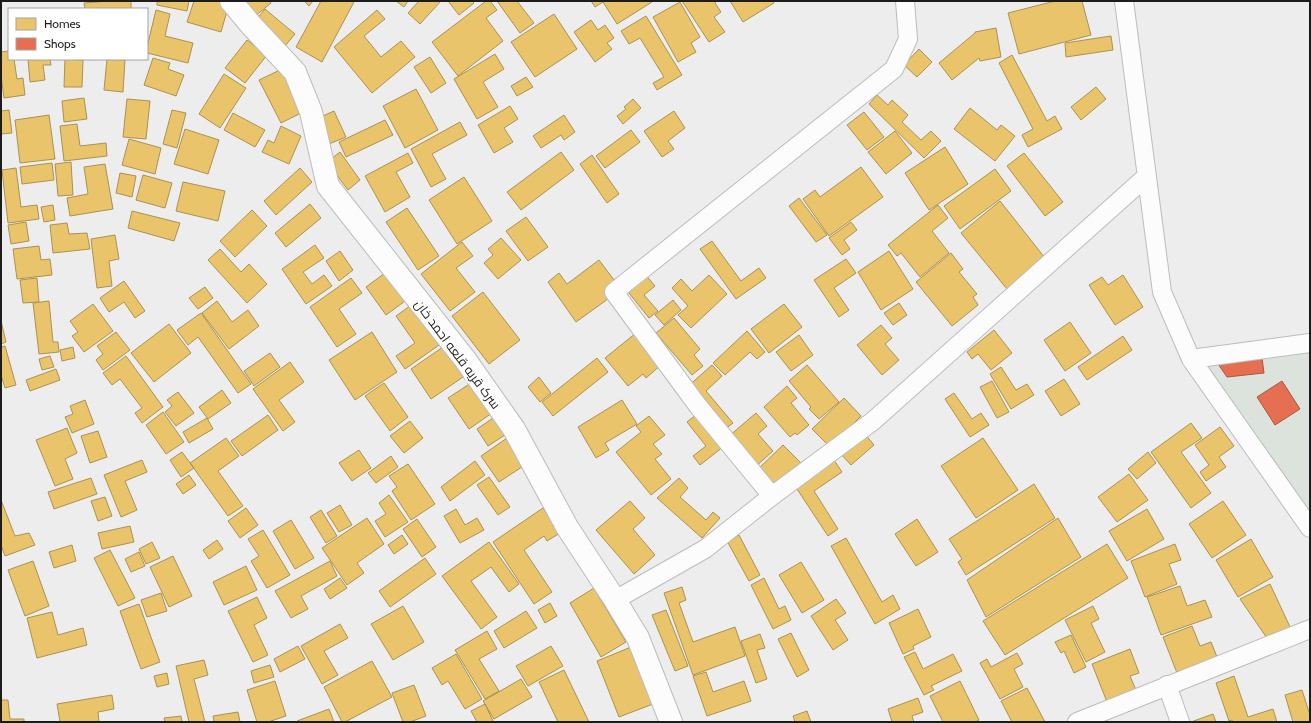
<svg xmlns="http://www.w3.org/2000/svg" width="1311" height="723" font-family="Cabin,Cairo,sans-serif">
<rect width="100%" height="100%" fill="#ecedec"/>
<path fill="#dce2dc" d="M1310 349V515L1191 359Z"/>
<path fill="#e9c46a" stroke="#ab9252" d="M109 1H131V9H85L84 3Z
M157 1H189L187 11 157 5Z
M194 1H218L229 4 221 32 187 22Z
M248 1H270L271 3 254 17 244 5Z
M304 1H313L309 6Z
M321 1H352L354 2 322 62 296 47Z
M396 1H408L404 7Z
M419 1H441L420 24 408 13Z
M448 1H472L474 3 459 15Z
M486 1H490L497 10 486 18 503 41 458 76 432 42Z
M497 1H517L534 23 520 33Z
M591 1H652V2L617 24 603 2 595 7Z
M682 1H717L715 3 721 12 714 17 725 32 709 42Z
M730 1H773L774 3 743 22Z
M1055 1H1082L1091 35 1019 54 1008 13Z
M680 2 700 37 691 43 696 52 678 62 653 17Z
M265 9 295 34 285 46 255 21Z
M156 10 170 14 165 36 193 43 188 63 147 53V47Z
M377 10 385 19 364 36 381 57 401 41 415 57 372 93 334 47Z
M554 14 577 49 535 77 511 42Z
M646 16 682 75 657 90 653 83 664 77 640 38 629 44 621 31Z
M591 20 598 30 605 25 614 38 607 43 612 49 595 62 574 32Z
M996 28 1001 57 980 61 979 58 952 80 939 63 975 33V32Z
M1111 36 1113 50 1066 57 1065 43Z
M247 40 267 55 245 83 225 68Z
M919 49 932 62 917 77 904 65Z
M9 51V59H14L17 79 23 78 25 95 4 98 1 76V52Z
M495 54 504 69 483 82 498 107 477 119 454 79Z
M1012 55 1047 121 1055 116 1062 129 1028 147 1022 135 1033 129 999 63Z
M430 57 446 83 431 93 414 67Z
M153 58 170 63 168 69 184 75 176 96 144 85Z
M28 59H50L51 65H43L45 80 30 82Z
M65 59 83 60 82 87H64Z
M107 59 125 60 123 92 104 90Z
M282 69 303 112 281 123 259 80Z
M224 74 246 88 220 128 199 114Z
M526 77 533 87 517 96 511 86Z
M1096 87 1106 99 1081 120 1071 107Z
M416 89 438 130 405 148 383 106Z
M877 95 888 105 892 100 908 115 902 122 921 140 931 131 941 141 924 158 869 104Z
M84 98 87 119 64 122 62 101Z
M127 99 150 101 146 139 123 137Z
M633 99 641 108 623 124 617 116 626 109 624 107Z
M510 106 518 119 504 128 513 142 494 153 478 125Z
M970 108 997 130 1001 125 1015 136 995 161 954 129Z
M9 110 12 133 1 134V111Z
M172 110 186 113 177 148 163 144Z
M334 111 346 137 329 144 318 118Z
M674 111 685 128 668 141 674 149 662 157 644 131Z
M864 112 884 137 867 150 847 125Z
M233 113 265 130 255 147 224 130Z
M49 115 55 159 20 163 15 120Z
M564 115 575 132 564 140 561 135 541 148 533 136Z
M385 120 393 135 346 157 339 142Z
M460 122 467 135 432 154 446 179 431 187 411 149Z
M77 124 80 146 106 143 107 156 64 161 60 126Z
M281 126 301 136 289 164 262 152 268 140 274 143Z
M185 129 219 140 208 174 174 164Z
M631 130 640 142 605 168 596 156Z
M895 131 912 153 886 174 868 152Z
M129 139 161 148 155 174 122 165Z
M945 147 968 184 929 210 905 173Z
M340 152 360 180 348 190 327 162Z
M561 152 574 170 521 210 507 192Z
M408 153 413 163 396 172 410 197 385 212 365 176Z
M1024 153 1063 202 1045 216 1007 166Z
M592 155 619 194 607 203 580 164Z
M71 162 73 195 58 196 55 164Z
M52 163 54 180 22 184 20 167Z
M105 164 113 209 70 216 67 198 88 194 84 167Z
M861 167 883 197 829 236 803 199 815 190 820 197Z
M16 168 21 207 37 205 39 219 8 223 2 170Z
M300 168 312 182 276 215 264 201Z
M995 169 1011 191 960 229 944 206Z
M120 173 136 176 132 197 116 193Z
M143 175 172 183 165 208 136 200Z
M464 177 492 221 457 244 429 200Z
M183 182 225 191 218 221 176 211Z
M799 198 827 235 816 242 789 206Z
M1000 201 1045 258 1007 289 961 233Z
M310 204 321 218 286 247 275 233Z
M53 205 55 220 44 222 41 207Z
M938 205 948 218 932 231 949 253 920 277 901 253 897 256 888 245Z
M407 208 439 256 418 270 386 222Z
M252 210 267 226 235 257 220 241Z
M132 211 180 223 174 241 128 228Z
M526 217 548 247 528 261 506 231Z
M26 222 29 241 11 244 8 225Z
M851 222 857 230 844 240 850 249 842 255 829 238Z
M67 223 69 234 87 233 90 249 53 253 50 225Z
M115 235 119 259 109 261 112 286 97 288 91 239Z
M501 238 521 260 498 279 484 263 493 255 488 249Z
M712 241 741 281 759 268 766 278 736 299 700 249Z
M462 242 473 256 456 268 475 292 450 311 421 274Z
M315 245 324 258 303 272 312 284 324 275 332 286 306 304 282 269Z
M39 246 41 260 50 259 52 275 17 279 13 249Z
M220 249 241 272 249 264 267 284 247 303 208 260Z
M340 251 353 270 339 281 326 261Z
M889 251 913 289 881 310 858 272Z
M951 253 963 269 959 272 977 294 973 297 978 305 952 326 916 282Z
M846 259 856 273 834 288 849 310 839 317 814 280Z
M599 260 617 284 612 296 576 322 548 282 559 273 567 284Z
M385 273 405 301 386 315 366 287Z
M644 273 655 286 644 295 658 311 649 318 625 288Z
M709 275 727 294 691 328 678 315 688 306 672 288 681 279 692 291Z
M1123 275 1143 307 1115 325 1089 285 1102 277 1108 285Z
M37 278 39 302 23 303 20 280Z
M351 278 362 293 339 309 356 334 337 347 310 307Z
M124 281 145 311 135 318 124 302 109 312 100 298Z
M205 287 213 298 198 309 189 298Z
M483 292 520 340 489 364 452 316Z
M673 300 681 310 664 325 655 315Z
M49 301 53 342H58L59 352 39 354 33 303Z
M217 301 232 322 248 310 259 326 229 349 202 313Z
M414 303 442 343 405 369 396 356 415 343 396 316Z
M899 303 907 315 893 325 884 313Z
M93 304 113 331 84 352 72 336 78 332 70 321Z
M784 304 802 327 769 353 751 329Z
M201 313 251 384 238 393 198 337 188 345 177 330Z
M674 318 700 349 694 355 703 366 692 375 656 333Z
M1 321 6 342 1 344Z
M1070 322 1091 353 1065 371 1044 340Z
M169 324 191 353 154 382 131 353Z
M881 325 892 338 885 344 899 360 882 375 857 345Z
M994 330 1012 353 991 370 978 354 972 359 967 352Z
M747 331 765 352 757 359 750 352 725 375 713 363Z
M116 332 130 350 103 370 96 360 103 354 97 346Z
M372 332 397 372 355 400 329 360Z
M636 333 662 364 646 378 643 374 628 386 605 358Z
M799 335 813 355 791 371 776 352Z
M1123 336 1132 350 1087 380 1078 367Z
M5 346 16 385 5 388 1 375V347Z
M73 347 75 358 62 361 60 350Z
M443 347 463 377 431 399 411 369Z
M270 353 280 367 254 386 244 371Z
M50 356 54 367 42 370 39 359Z
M126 356 163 407 142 423 135 413 142 408 120 379 112 385 103 373Z
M597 358 608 372 553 416 542 402Z
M290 362 304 382 279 400 295 422 283 431 253 389Z
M712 365 722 376 706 391 733 423 724 430 686 388Z
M807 365 839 402 819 419 809 409 811 407 789 381Z
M1001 367 1016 390 1027 384 1034 395 1011 409 990 374Z
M56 369 60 380 30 391 26 380Z
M539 377 551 393 540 402 528 387Z
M1064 379 1080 404 1061 416 1045 391Z
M992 381 1009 412 997 418 980 387Z
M384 383 408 417 390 431 365 396Z
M471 383 492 413 469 429 448 398Z
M787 386 797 398 791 403 809 425 797 435 795 433 790 437 764 407Z
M222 390 231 403 208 419 199 407Z
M178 392 194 413 176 426 165 412 172 406 167 400Z
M954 393 972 419 981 413 989 425 970 437 945 399Z
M844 398 861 416 830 447 812 429Z
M85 400 94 424 72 433 65 417 73 414 70 406Z
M622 400 637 424 605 443 609 450 596 458 578 427Z
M163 412 184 442 166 454 146 425Z
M756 413 767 426 758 434 773 451 754 468 728 437Z
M697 414 723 447 700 465 693 456 706 446 687 422Z
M268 415 278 430 242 456 231 441Z
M496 416 508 433 488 446 477 429Z
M649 416 665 435 653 444 662 454 655 459 671 479 651 495 616 452 641 432 636 426Z
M207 418 213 429 189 443 183 432Z
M410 421 423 438 404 453 390 436Z
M1191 423 1202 438 1181 452 1211 493 1191 508 1151 452Z
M1220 427 1234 446 1219 457 1226 467 1206 481 1200 472 1209 465 1195 445Z
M67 428 77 453 65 459 73 479 55 486 36 440Z
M98 431 107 457 90 463 81 436Z
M865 434 874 445 851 465 841 454Z
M510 436 528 463 499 482 481 456Z
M226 438 239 456 218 471 243 506 228 516 190 463Z
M983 438 1018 490 976 518 941 466Z
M783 445 802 464 775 491 756 471Z
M359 450 371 468 352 481 339 463Z
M182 452 194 468 181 477 170 460Z
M1148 452 1156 463 1137 479 1128 469Z
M391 456 398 467 376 483 368 473Z
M142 460 147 472 125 481 137 510 121 517 104 475Z
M834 460 842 472 814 491 838 529 828 536 795 486Z
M475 461 485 475 450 501 441 487Z
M408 464 435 504 411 520 392 491 397 487 389 476Z
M1129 474 1148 500 1117 522 1098 497Z
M189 475 196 485 183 494 176 484Z
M489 477 510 507 498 515 477 485Z
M91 478 97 494 54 509 48 492Z
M679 478 688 488 680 497 706 520 713 512 720 518 702 538 657 498Z
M1034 484 1055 518 966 575 958 562 962 559 949 539Z
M389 495 408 522 385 537 375 521 386 514 379 503Z
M105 497 112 516 98 521 91 501Z
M1 500 15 536 29 533 35 545 5 556 1 545Z
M630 501 645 518 633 529 655 555 634 574 596 530Z
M1223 501 1246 535 1212 558 1189 524Z
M340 505 352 525 339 532 327 513Z
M246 508 258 525 240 538 228 521Z
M543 508 560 533 547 541 544 536 524 550 552 592 534 604 493 542Z
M456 509 465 525 477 518 484 530 460 543 444 516Z
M1147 509 1164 539 1127 561 1109 531Z
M321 510 337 536 326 543 310 517Z
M367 518 384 544 357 563 364 573 347 585 322 548Z
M1058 518 1081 557 986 617 967 580Z
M417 519 436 547 422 557 403 529Z
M917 519 938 552 916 566 895 534Z
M291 520 314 558 295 569 273 531Z
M130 526 134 542 102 549 98 533Z
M263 530 290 575 267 588 251 561 259 556 248 539Z
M402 535 408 544 394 554 388 545Z
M739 535 760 575 749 581 727 541Z
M846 538 882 602 893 595 900 609 875 624 831 546Z
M1251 539 1273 577 1238 597 1216 560Z
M217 540 223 549 209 559 203 550Z
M152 542 160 558 146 564 139 549Z
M489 542 519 584 509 592 491 567 471 581 497 617 481 629 442 576Z
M1107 544 1128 578 1005 655 983 621Z
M1175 544 1181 560 1169 564 1177 584 1145 597 1131 561Z
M72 545 76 561 54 568 49 552Z
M110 550 135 598 118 606 94 558Z
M139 552 145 566 131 572 125 559Z
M173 556 192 596 169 607 150 567Z
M425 558 436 574 390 607 379 591Z
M33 561 49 606 25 616 8 570Z
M330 561 337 576 301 596 308 609 291 618 275 591Z
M801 562 824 600 802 613 779 575Z
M246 566 257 590 224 605 213 582Z
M340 578 347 588 330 599 324 589Z
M764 578 779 609 785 606 791 620 773 629 751 585Z
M1270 584 1291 629 1269 641 1240 599Z
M1180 586 1187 606 1205 600 1212 617 1161 635 1147 597Z
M682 587 686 600 679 603 693 642 735 627 745 656 693 675 664 593Z
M594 588 626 642 601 657 570 603Z
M161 593 167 611 147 617 141 600Z
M257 597 267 618 254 625 268 655 253 662 228 611Z
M836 599 846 613 835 620 848 640 833 650 811 616Z
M550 603 557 616 545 623 538 610Z
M139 604 160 662 141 669 120 611Z
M403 606 424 642 393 660 371 624Z
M1093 606 1099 619 1091 623 1105 652 1086 662 1065 620Z
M918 609 931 637 913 646 914 649 903 654 889 623Z
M666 610 688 666 675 671 652 615Z
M526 611 537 628 504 648 494 631Z
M52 612 58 635 83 628 87 645 37 658 27 618Z
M340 624 348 638 324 651 338 675 322 684 301 646Z
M1192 626 1200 646 1211 642 1217 657 1177 673 1163 637Z
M487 631 497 649 479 659 499 691 485 699 455 650Z
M791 633 809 670 797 677 778 639Z
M760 634 765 648 757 650 767 679 756 683 741 641Z
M1071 635 1086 667 1074 673 1064 651 1061 653 1055 642Z
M298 646 305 659 280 672 274 659Z
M551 646 563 666 528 686 516 666Z
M631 647 653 704 619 717 597 661Z
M1130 649 1139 673 1130 676 1136 690 1107 702 1092 664Z
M915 652 923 669 953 654 962 671 931 686 934 690 924 695 904 657Z
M1017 653 1023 664 1014 669 1023 687 1000 699 980 663 987 659 991 667Z
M456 654 482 699 465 709 448 681 442 685 432 668Z
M204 660 208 675 194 679 205 722H189L176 666Z
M372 661 392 697 345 722H342L324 687Z
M270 665 274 677 254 683 251 671Z
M564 670 589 722H558L539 682Z
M706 672 713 692 744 681 751 701 707 716 693 676Z
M167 673 169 684 157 687 154 676Z
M1234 676 1248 717 1273 709 1277 722H1233L1232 720 1229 721 1216 683Z
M521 679 532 697 494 719 483 701Z
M275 681 286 716 268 722H257L247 690Z
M960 681 979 720 975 722H943L930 696Z
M414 685 426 716 410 722H403L392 693Z
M1027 688 1045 722H1012L1001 701Z
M1302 690 1310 715V722H1293L1285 695Z
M112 695 114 709 98 712 99 722H60L57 704Z
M918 698 923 712 912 716 914 722H892L888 709Z
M1 700H8L10 719H24V722H1Z
M485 704 493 721 491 722H477L471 711Z
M329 709 334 722H298L297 721Z
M807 711 811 722H795L793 716Z
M238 712 240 722H214L213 716Z
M1213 714 1216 722H1191Z
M181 716 182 722H165L164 718Z"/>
<path fill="#e76f51" stroke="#aa5641" d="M1262 358 1264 373 1227 377 1216 361Z
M1282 381 1300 409 1275 425 1257 397Z"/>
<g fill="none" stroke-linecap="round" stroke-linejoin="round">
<g stroke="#bbbcbb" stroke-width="20">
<path id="street" d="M1124 1 1162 292 1191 359 1310 528
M1191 359 1310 343
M772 496 698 406 614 292 894 69 908 39 905 1
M615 600 705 549 772 496 873 421 1147 176
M1167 685 1180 722
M1077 722 1310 629"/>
</g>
<g stroke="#bbbcbb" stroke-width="24">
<path id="secondary" d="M231 1 251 25 295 72 311 112 328 186 464 358 514 429 567 527 615 600 638 638 671 722"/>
</g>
<use href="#street" stroke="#fcfcfc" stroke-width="18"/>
<use href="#secondary" stroke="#fcfcfc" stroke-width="22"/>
</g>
<g text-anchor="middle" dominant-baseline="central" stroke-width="4" stroke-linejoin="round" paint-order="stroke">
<g font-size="13" fill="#1b1c1b" stroke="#fff">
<text transform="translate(458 354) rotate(53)">سرک قریه قلعه احمد خان</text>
</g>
</g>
<rect width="1311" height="723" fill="none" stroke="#1b1c1b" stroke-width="4"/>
<rect x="8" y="8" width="140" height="52" fill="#ffffff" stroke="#a4a4a4"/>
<rect x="16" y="18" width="20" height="12" fill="#e9c46a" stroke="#a4a4a4"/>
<text x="44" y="28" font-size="12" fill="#1b1c1b">Homes</text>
<rect x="16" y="38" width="20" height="12" fill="#e76f51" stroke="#a4a4a4"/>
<text x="44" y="48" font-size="12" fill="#1b1c1b">Shops</text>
</svg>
